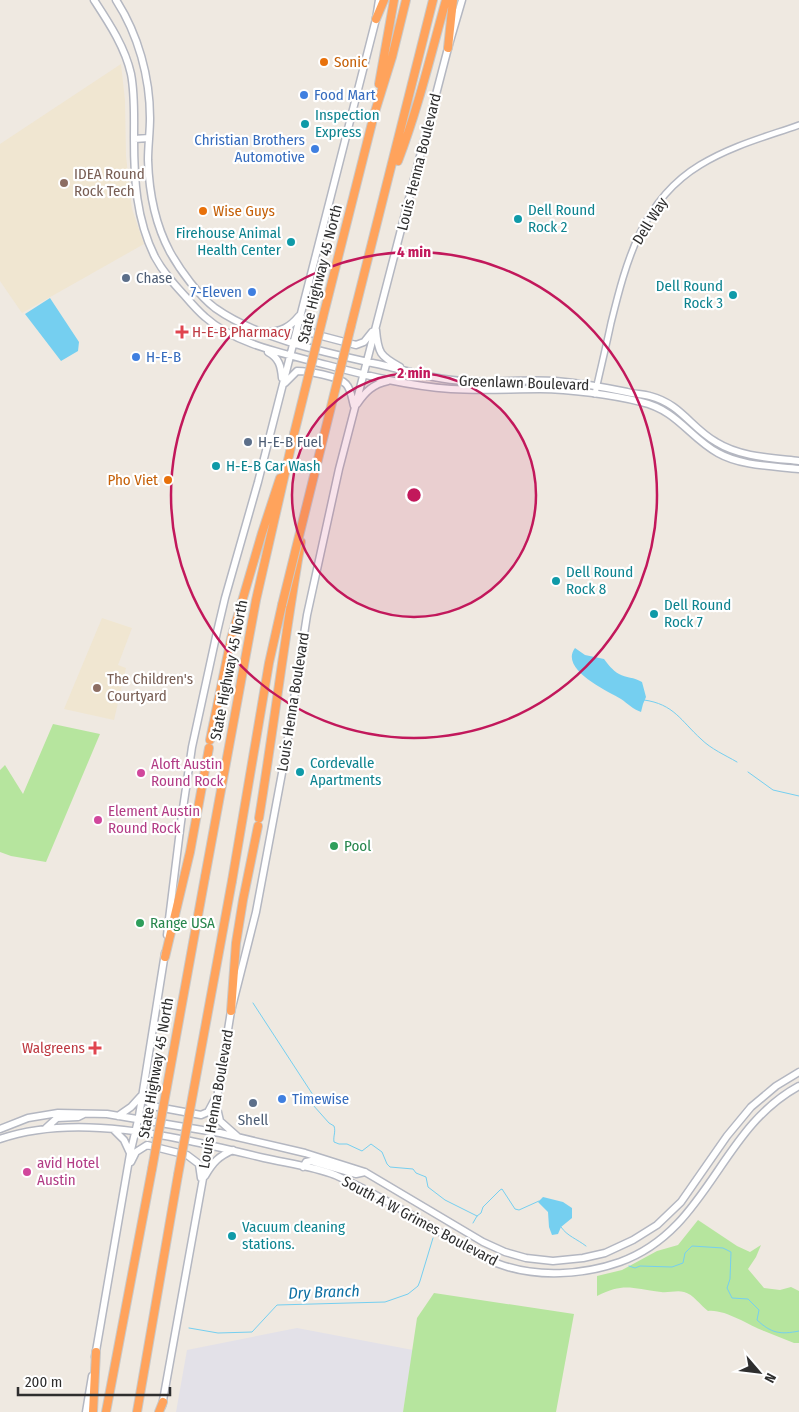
<svg xmlns="http://www.w3.org/2000/svg" width="799" height="1412" font-family="'Fira Sans Condensed',sans-serif">
<rect width="100%" height="100%" fill="#efe9e1"/>
<path fill="#e3e1e8" d="M297 1328 413 1350 403 1412H176L187 1350Z"/>
<path fill="#f0e6d1" d="M121 64 125 100 126 156 132 209 144 244 22 313 0 281V144Z
M102 618 132 628 118 665 126 668 114 720 64 709Z"/>
<path fill="#b6e59e" d="M53 724 100 734 46 862 11 856 0 852V770L5 765 23 794Z
M698 1220 737 1246 750 1252 761 1245 756 1257 748 1269 764 1288 780 1290 791 1287 799 1291V1343H794C784 1339 774 1335 764 1331 748 1325 725 1309 708 1311 701 1306 693 1294 684 1292 677 1290 668 1293 661 1292 632 1289 625 1282 597 1296V1276L622 1270 657 1251 678 1245Z
M434 1293 574 1314 556 1412H403L417 1318Z"/>
<path fill="#75cff0" d="M50 298 79 342 78 351 61 361 25 314Z
M575 648 585 655 604 659C608 664 612 670 619 674 626 678 634 677 642 682L646 697 643 704 641 712C633 709 628 704 621 699 607 691 559 669 575 648Z
M543 1197 563 1202 572 1208V1218L561 1227 558 1234 552 1235 549 1227 548 1212 538 1202Z"/>
<g fill="none" stroke-linecap="round" stroke-linejoin="round">
<path stroke="#75cff0" stroke-width="1" d="M644 700C674 704 681 721 701 739 711 749 725 755 737 762
M748 772 773 790 799 796
M253 1003 313 1095V1105L329 1123 334 1126C336 1132 333 1136 334 1142L339 1144H347L362 1151 371 1144 382 1152 387 1164 390 1167 413 1169 416 1173 426 1177 428 1187 445 1200 477 1216
M473 1223 477 1216 481 1213 483 1207 500 1190 502 1189 515 1209 519 1210 539 1201
M561 1227C567 1236 577 1239 586 1246
M629 1266 635 1268 640 1266 672 1267 683 1263 685 1253 692 1246 723 1248 731 1252 730 1279 727 1288 732 1298 748 1299 759 1310 757 1320C771 1333 780 1335 799 1331
M189 1328 218 1333 252 1332 277 1305 385 1302 408 1294 418 1286 420 1281 433 1238"/>
<g stroke="#b4b7c1" stroke-width="8">
<path id="tertiary" d="M595 394C600 371 606 347 611 323 626 262 642 200 700 165 731 146 765 137 799 125"/>
</g>
<g stroke="#b4b7c1" stroke-width="9">
<path id="secondary" d="M94 0C109 23 125 47 131 74 135 95 134 117 134 138 134 179 136 219 155 257 163 272 174 284 185 296 191 303 198 311 205 317 236 345 287 354 327 365 368 376 409 386 451 389 481 391 510 389 540 389 569 389 613 395 641 402 677 410 689 437 718 453 741 466 773 466 799 469
M116 0C138 34 150 77 150 118 150 132 148 146 148 160 149 193 155 224 170 252 180 270 199 296 215 308 260 340 332 354 386 366 412 372 438 380 465 381 496 383 526 379 556 381 580 383 603 387 627 392 635 394 643 394 650 396 681 404 691 428 716 442 740 457 772 458 799 461
M134 139 149 138
M300 315 308 328 314 334 356 345 364 342 372 332
M376 330C378 353 380 356 400 367
M267 332C281 332 290 327 299 316
M268 352C279 358 281 366 282 378
M285 383 297 371C308 371 338 376 346 384 351 389 352 399 354 406
M357 404C365 392 373 384 388 381
M167 935 181 822 192 747 217 632 225 598 258 482 376 19 379 0
M142 1095 152 1106 201 1115 208 1112 216 1097
M217 1108 220 1121 238 1137
M118 1116 131 1107 141 1096
M46 1128 57 1118 78 1117 84 1114
M0 1129 28 1118 58 1113 107 1114 220 1133 305 1153 365 1172 483 1242 505 1252 526 1258 553 1261 583 1258 605 1253 633 1240 657 1225 681 1202 727 1136 751 1107 776 1086 799 1072
M114 1130 124 1140 130 1153
M0 1139C80 1111 184 1139 264 1158 286 1163 316 1167 335 1175 373 1192 408 1213 443 1234 461 1244 479 1257 499 1264 537 1278 583 1275 620 1262 709 1230 719 1129 799 1086
M131 1162 136 1152 147 1145 187 1155 199 1164 201 1178
M303 1167 306 1162 311 1161 356 1174 365 1172
M205 1176C213 1162 219 1156 233 1150
M95 1357 130 1154 139 1116 165 953
M162 1406 213 1123 231 1011 256 912 285 757 307 615 339 469 448 48 462 0
M86 1412 92 1376"/>
</g>
<g stroke="#c9c9c9" stroke-width="10">
<path id="motorway" d="M376 19 384 0
M448 48 453 0
M379 84 394 0
M398 161C418 109 431 54 446 0
M323 317 374 115 392 57 406 0
M351 326 433 0
M210 740 231 639 262 533 280 478
M259 818C274 726 285 634 301 542
M205 877 256 600 294 434
M232 881 269 663 282 605
M165 957 190 852 209 748
M231 1011 236 943 243 900 258 826
M93 1412 96 1352
M106 1412 152 1169
M137 1412 178 1175
M159 1412 163 1402"/>
</g>
<use href="#tertiary" stroke="#fff" stroke-width="5"/>
<use href="#secondary" stroke="#fff" stroke-width="6"/>
<use href="#motorway" stroke="#ffa35c" stroke-width="8"/>
<g stroke="#c9c9c9" stroke-width="10" stroke-linecap="butt">
<path id="motorway-bridge" d="M294 434 323 317
M282 605 351 326
M152 1169 205 877
M178 1175 232 881"/>
</g>
<use href="#motorway-bridge" stroke="#ffa35c" stroke-width="8"/>
</g>
<circle cx="414" cy="495" r="122" fill="#c2185b" fill-opacity=".12"/>
<g fill="none" stroke="#c2185b" stroke-width="2.5">
<circle cx="414" cy="495" r="122"/>
<circle cx="414" cy="495" r="243"/>
</g>
<g fill="#e8710a" stroke="#fff" stroke-width="2">
<circle cx="324" cy="62" r="5"/>
<circle cx="203" cy="211" r="5"/>
<circle cx="168" cy="480" r="5"/>
</g>
<g fill="#3f7fe0" stroke="#fff" stroke-width="2">
<circle cx="304" cy="95" r="5"/>
<circle cx="315" cy="149" r="5"/>
<circle cx="252" cy="292" r="5"/>
<circle cx="136" cy="357" r="5"/>
<circle cx="282" cy="1099" r="5"/>
</g>
<g fill="#0f9aa8" stroke="#fff" stroke-width="2">
<circle cx="305" cy="124" r="5"/>
<circle cx="518" cy="219" r="5"/>
<circle cx="291" cy="242" r="5"/>
<circle cx="733" cy="295" r="5"/>
<circle cx="216" cy="466" r="5"/>
<circle cx="556" cy="581" r="5"/>
<circle cx="654" cy="614" r="5"/>
<circle cx="300" cy="772" r="5"/>
<circle cx="232" cy="1236" r="5"/>
</g>
<g fill="#8d6e63" stroke="#fff" stroke-width="2">
<circle cx="64" cy="183" r="5"/>
<circle cx="97" cy="688" r="5"/>
</g>
<g fill="#5c6f8a" stroke="#fff" stroke-width="2">
<circle cx="126" cy="278" r="5"/>
<circle cx="248" cy="442" r="5"/>
<circle cx="253" cy="1103" r="5"/>
</g>
<g fill="#e0444e" stroke="#fff" stroke-width="2">
<path d="M179.5 324.5h5v5h5v5h-5v5h-5v-5h-5v-5h5z"/>
<path d="M92.5 1040.5h5v5h5v5h-5v5h-5v-5h-5v-5h5z"/>
</g>
<g fill="#d1479c" stroke="#fff" stroke-width="2">
<circle cx="141" cy="773" r="5"/>
<circle cx="98" cy="820" r="5"/>
<circle cx="27" cy="1172" r="5"/>
</g>
<g fill="#2e9e5b" stroke="#fff" stroke-width="2">
<circle cx="334" cy="846" r="5"/>
<circle cx="140" cy="923" r="5"/>
</g>
<g text-anchor="middle" dominant-baseline="central" stroke-width="4.5" stroke-linejoin="round" paint-order="stroke">
<g font-size="15" fill="#c56008" stroke="#fff" text-anchor="start">
<text x="334" y="62">Sonic</text>
<text x="213" y="211">Wise Guys</text>
<text x="158" y="480" text-anchor="end">Pho Viet</text>
</g>
<g font-size="15" fill="#366cbe" stroke="#fff" text-anchor="start">
<text x="314" y="95">Food Mart</text>
<text x="305" y="140" text-anchor="end">Christian Brothers<tspan x="305" dy="17">Automotive</tspan></text>
<text x="242" y="292" text-anchor="end">7-Eleven</text>
<text x="146" y="357">H-E-B</text>
<text x="292" y="1099">Timewise</text>
</g>
<g font-size="15" fill="#0d838f" stroke="#fff" text-anchor="start">
<text x="315" y="115">Inspection<tspan x="315" dy="17">Express</tspan></text>
<text x="528" y="210">Dell Round<tspan x="528" dy="17">Rock 2</tspan></text>
<text x="281" y="233" text-anchor="end">Firehouse Animal<tspan x="281" dy="17">Health Center</tspan></text>
<text x="723" y="286" text-anchor="end">Dell Round<tspan x="723" dy="17">Rock 3</tspan></text>
<text x="226" y="466">H-E-B Car Wash</text>
<text x="566" y="572">Dell Round<tspan x="566" dy="17">Rock 8</tspan></text>
<text x="664" y="605">Dell Round<tspan x="664" dy="17">Rock 7</tspan></text>
<text x="310" y="763">Cordevalle<tspan x="310" dy="17">Apartments</tspan></text>
<text x="242" y="1227">Vacuum cleaning<tspan x="242" dy="17">stations.</tspan></text>
</g>
<g font-size="15" fill="#2e2e2e" stroke="#fff">
<text transform="translate(419 162) rotate(-76)">Louis Henna Boulevard</text>
<text transform="translate(650 221) rotate(-58)">Dell Way</text>
<text transform="translate(320 274) rotate(-76)">State Highway 45 North</text>
<text transform="translate(524 383) rotate(2)">Greenlawn Boulevard</text>
<text transform="translate(229 670) rotate(-79)">State Highway 45 North</text>
<text transform="translate(293 702) rotate(-81)">Louis Henna Boulevard</text>
<text transform="translate(156 1068) rotate(-80)">State Highway 45 North</text>
<text transform="translate(216 1099) rotate(-80)">Louis Henna Boulevard</text>
<text transform="translate(420 1221) rotate(28)">South A W Grimes Boulevard</text>
</g>
<g font-size="15" fill="#785e54" stroke="#fff" text-anchor="start">
<text x="74" y="174">IDEA Round<tspan x="74" dy="17">Rock Tech</tspan></text>
<text x="107" y="679">The Children's<tspan x="107" dy="17">Courtyard</tspan></text>
</g>
<g font-size="15" fill="#4e5e75" stroke="#fff" text-anchor="start">
<text x="136" y="278">Chase</text>
<text x="258" y="442">H-E-B Fuel</text>
<text x="253" y="1120" text-anchor="middle">Shell</text>
</g>
<g font-size="15" fill="#be3a42" stroke="#fff" text-anchor="start">
<text x="192" y="332">H-E-B Pharmacy</text>
<text x="85" y="1048" text-anchor="end">Walgreens</text>
</g>
<g font-size="15" fill="#b23c85" stroke="#fff" text-anchor="start">
<text x="151" y="764">Aloft Austin<tspan x="151" dy="17">Round Rock</tspan></text>
<text x="108" y="811">Element Austin<tspan x="108" dy="17">Round Rock</tspan></text>
<text x="37" y="1163">avid Hotel<tspan x="37" dy="17">Austin</tspan></text>
</g>
<g font-size="15" fill="#27864d" stroke="#fff" text-anchor="start">
<text x="344" y="846">Pool</text>
<text x="150" y="923">Range USA</text>
</g>
<g font-size="16" font-style="italic" fill="#0d6fa3" stroke="#fff">
<text transform="translate(324 1292) rotate(-2)">Dry Branch</text>
</g>
</g>
<circle cx="414" cy="495" r="8" fill="#c2185b" stroke="#fff" stroke-width="2.5"/>
<g font-size="15" text-anchor="middle" font-weight="bold" fill="#c2185b" stroke="#fff" stroke-width="4.5" stroke-linejoin="round" paint-order="stroke">
<text x="414" y="257">4 min</text>
<text x="414" y="378">2 min</text>
</g>
<g transform="translate(759 1372) rotate(118)" stroke="#ffffff" stroke-width="4" paint-order="stroke">
<path d="M0-4L9 19L0 12L-9 19Z" fill="#2e2e2e"/>
<text y="-8" font-size="14" font-weight="bold" text-anchor="middle" fill="#2e2e2e">N</text>
</g>
<path d="M18 1387v8h152v-8" fill="none" stroke="#2e2e2e" stroke-width="2.5"/>
<text x="25" y="1387" font-size="15" fill="#2e2e2e" stroke="#ffffff" stroke-width="4" paint-order="stroke">200 m</text>
</svg>
